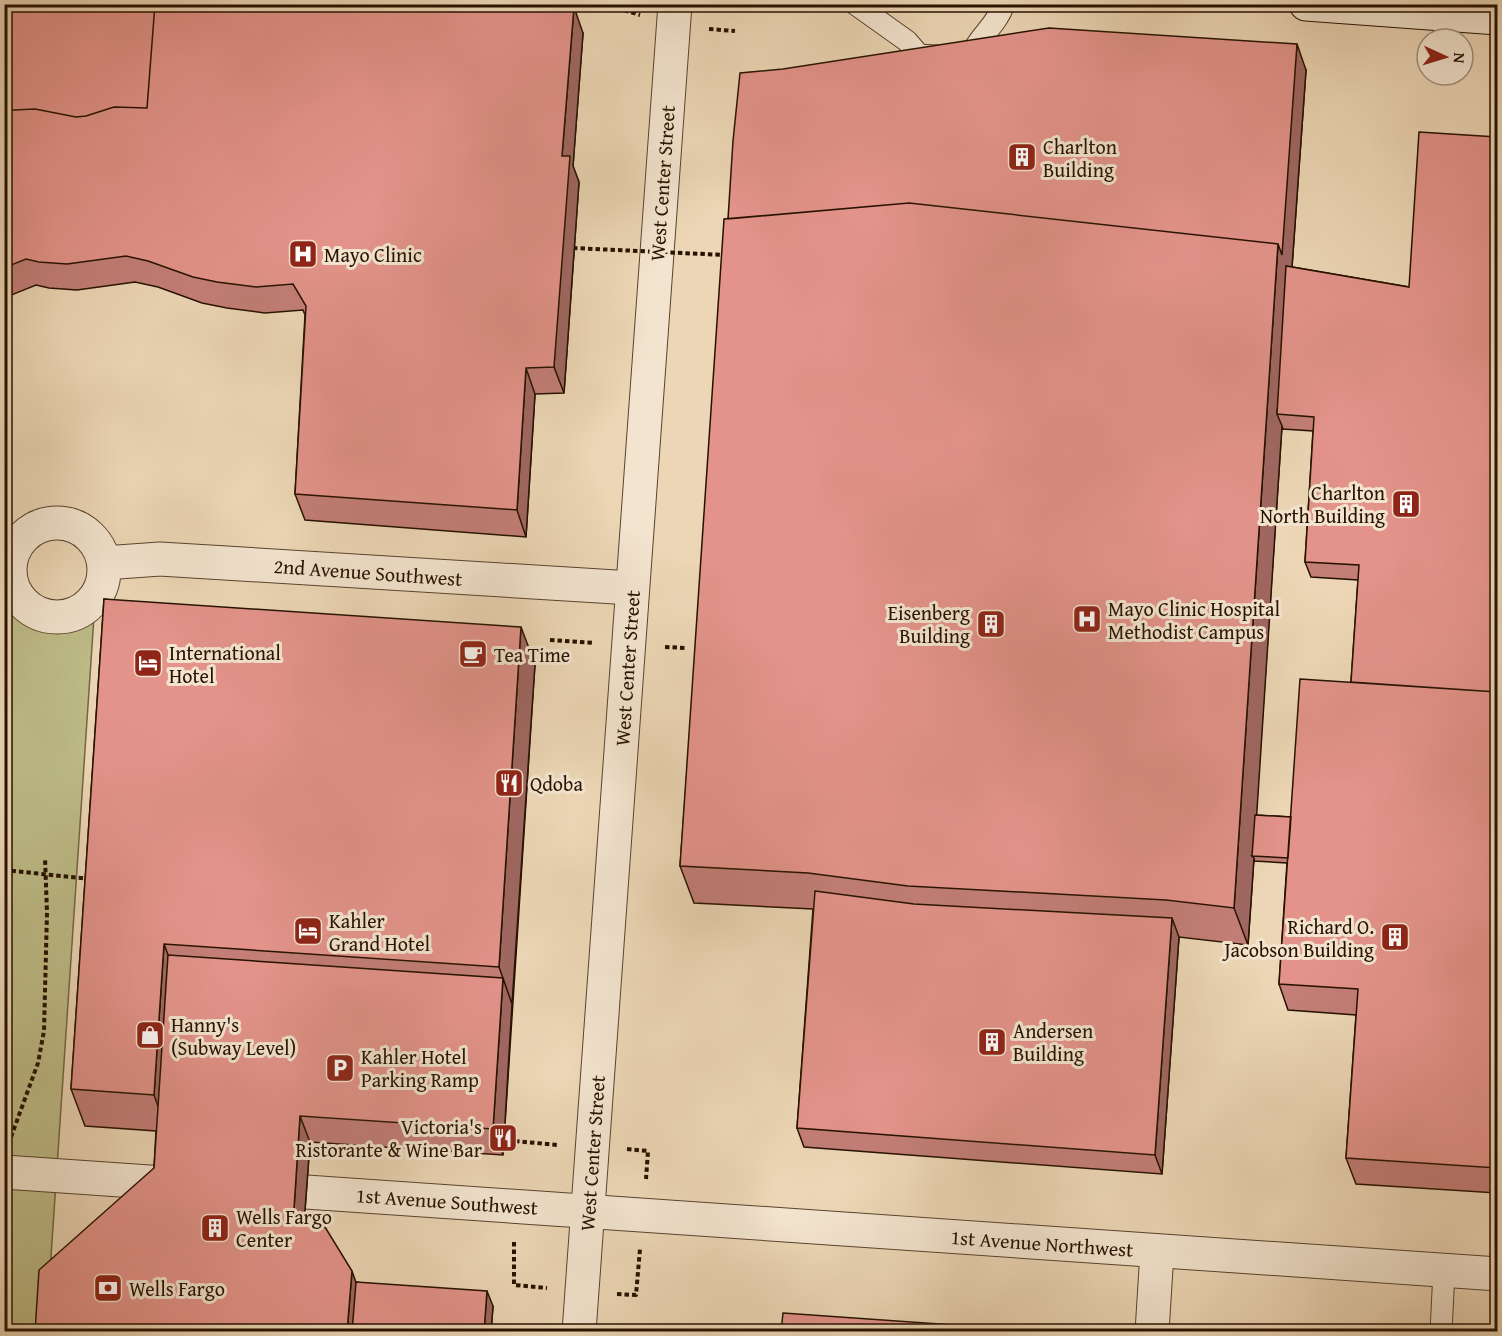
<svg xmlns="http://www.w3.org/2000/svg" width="1502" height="1336" font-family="'Gentium Book Plus',serif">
<rect width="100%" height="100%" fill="#ecd6b5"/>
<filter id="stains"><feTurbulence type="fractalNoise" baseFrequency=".00333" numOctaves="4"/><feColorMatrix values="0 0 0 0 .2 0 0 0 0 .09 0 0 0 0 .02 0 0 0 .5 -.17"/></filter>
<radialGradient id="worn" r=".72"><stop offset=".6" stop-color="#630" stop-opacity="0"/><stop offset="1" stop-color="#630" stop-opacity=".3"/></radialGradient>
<path fill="#bebc88" stroke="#726744" stroke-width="1.5" d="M4 589 41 623 94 616 46 1331H5Z"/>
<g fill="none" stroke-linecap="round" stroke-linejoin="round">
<g stroke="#58432d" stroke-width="23">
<path id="service" d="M855 4 907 41 919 55 969 58C978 37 997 25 1004 4
M1441 1332 1444 1271"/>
</g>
<g stroke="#58432d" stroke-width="35">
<path id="minor" d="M10 570a47 47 0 1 1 94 0a47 47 0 1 1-94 0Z
M104 563 160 559 632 588
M4 1172 164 1183
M306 1192 1498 1274
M1152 1332 1157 1252"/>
</g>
<g stroke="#58432d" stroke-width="35">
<path id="tertiary" d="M579 1332 675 4"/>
</g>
<g stroke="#271200" stroke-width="35">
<path id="secondary" d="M1306 4 1498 18"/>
</g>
<path stroke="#271200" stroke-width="4" stroke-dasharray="4.5 3" stroke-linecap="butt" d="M617 8 640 15
M709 29 735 31
M550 640 594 643
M665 647 686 648
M11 1137 38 1063 44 1031 47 912 45 858
M515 1141 557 1145
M627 1149 648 1151 646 1179
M514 1242V1285L547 1288
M617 1294 636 1295 640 1249"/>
<use href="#service" stroke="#f3e4cf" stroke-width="21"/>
<use href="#minor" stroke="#f3e4cf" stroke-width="33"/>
<use href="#tertiary" stroke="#f3e4cf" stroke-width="33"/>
<use href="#secondary" stroke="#f3e4cf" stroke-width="33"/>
<path stroke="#271200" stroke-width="4" stroke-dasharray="4.5 3" stroke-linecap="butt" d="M573 248 725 255
M4 870 90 879"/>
</g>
<path fill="#c37e77" stroke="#271200" stroke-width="1.5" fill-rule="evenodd" d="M4 4 583 33 573 166 579 182 564 393 535 394 526 537 305 520 295 494 305 315 303 310 265 313 227 308 202 303 158 287 135 282 77 290 49 288 36 285 4 298Z
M1306 70 1292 267 1409 287 1497 137V1193L1356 1184 1346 1158 1356 1015 1288 1010 1279 984 1287 863 1254 861V858L1248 945 1179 937 1162 1174 804 1147 797 1128 813 909 694 903 680 866 728 219ZM1282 426 1283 429 1313 431 1305 562 1311 577 1358 580 1351 682 1291 817 1256 815Z
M104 599 535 664 503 1155 310 1142 304 1225 356 1282 493 1306 491 1332H35L154 1168 156 1131 85 1126 71 1089Z"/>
<path fill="#9f6761" stroke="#271200" stroke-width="1.5" d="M574 7 583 33 573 166 579 182 564 393 554 367 562 156Z
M1297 44 1306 70 1291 281 1277 414 1282 426 1254 856H1252L1254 858 1248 945 1234 908 1278 244Z
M526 368 535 394 526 537 517 510Z
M521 627 535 664 512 1004 499 967Z
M1172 918 1179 937 1162 1174 1155 1155Z
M164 944 178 981 167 1132 154 1095Z
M503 978 512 1004 503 1155 493 1129Z
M300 1116 310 1142 302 1250 293 1224Z
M352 1271 361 1297 359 1332H347Z
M487 1291 493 1306 491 1332H484Z"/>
<path fill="#e3938a" stroke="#271200" stroke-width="1.5" d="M4 4H155L147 108 114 107 86 116 76 117 35 109 14 110 4 112Z
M155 4H541L574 7 562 156H570L554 367 526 368 517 510 295 494 306 306 293 284 256 287 217 282 193 277 148 261 126 256 67 264 39 262 26 259 4 268V112L14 110 35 109 76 117 86 116 114 107 147 108Z
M1049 28 1297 44 1282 255 1278 244 909 203 728 219 733 141 740 73 783 69Z
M1419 132 1497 137V692L1351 682 1359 565 1305 562 1314 417 1277 414 1286 266 1409 287Z
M909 203 1278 244 1234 908 1166 900 908 886 808 873 680 866 724 219Z
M104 599 521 627 499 967 164 944 154 1095 71 1089Z
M1300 679 1497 692V1168L1346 1158 1358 989 1279 984Z
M1255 815 1291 817 1288 858 1252 856Z
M815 891 914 904 1172 918 1155 1155 797 1128Z
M168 955 503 978 493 1129 300 1116 293 1224 325 1227 352 1271 347 1332H35L39 1270 154 1168Z
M356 1282 487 1291 484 1332H352Z
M783 1313 1039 1331V1332H781Z"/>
<defs>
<g id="building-square" transform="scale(1.5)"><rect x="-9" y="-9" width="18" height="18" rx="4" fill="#8f2418" stroke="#f3e4cf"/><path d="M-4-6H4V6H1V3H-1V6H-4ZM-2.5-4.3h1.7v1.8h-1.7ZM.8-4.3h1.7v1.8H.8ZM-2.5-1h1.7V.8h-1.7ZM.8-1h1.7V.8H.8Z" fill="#fff"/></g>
<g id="hospital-square" transform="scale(1.5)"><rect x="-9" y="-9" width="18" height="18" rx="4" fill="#8f2418" stroke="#f3e4cf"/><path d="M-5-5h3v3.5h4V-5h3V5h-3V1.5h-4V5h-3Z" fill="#fff"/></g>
<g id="cafe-square" transform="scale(1.5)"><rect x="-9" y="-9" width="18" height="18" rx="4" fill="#8f2418" stroke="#f3e4cf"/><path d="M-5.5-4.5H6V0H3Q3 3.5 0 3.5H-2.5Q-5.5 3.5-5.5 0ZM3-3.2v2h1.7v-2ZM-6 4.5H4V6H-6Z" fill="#fff"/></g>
<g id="hotel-square" transform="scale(1.5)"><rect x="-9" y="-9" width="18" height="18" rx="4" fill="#8f2418" stroke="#f3e4cf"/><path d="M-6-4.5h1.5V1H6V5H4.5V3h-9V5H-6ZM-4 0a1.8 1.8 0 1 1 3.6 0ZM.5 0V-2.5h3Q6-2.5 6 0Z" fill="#fff"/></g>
<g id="restaurant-square" transform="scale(1.5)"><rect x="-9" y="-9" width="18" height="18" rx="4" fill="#8f2418" stroke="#f3e4cf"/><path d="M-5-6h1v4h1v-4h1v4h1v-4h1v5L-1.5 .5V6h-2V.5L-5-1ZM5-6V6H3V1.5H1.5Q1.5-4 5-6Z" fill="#fff"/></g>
<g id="shop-square" transform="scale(1.5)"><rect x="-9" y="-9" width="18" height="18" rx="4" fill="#8f2418" stroke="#f3e4cf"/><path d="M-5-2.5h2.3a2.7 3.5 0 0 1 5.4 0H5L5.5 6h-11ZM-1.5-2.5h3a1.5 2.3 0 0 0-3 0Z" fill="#fff"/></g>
<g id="parking-square" transform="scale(1.5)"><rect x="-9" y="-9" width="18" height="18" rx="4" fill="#8f2418" stroke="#f3e4cf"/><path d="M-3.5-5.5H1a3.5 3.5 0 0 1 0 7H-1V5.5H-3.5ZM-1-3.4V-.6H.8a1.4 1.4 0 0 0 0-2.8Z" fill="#fff"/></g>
<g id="bank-square" transform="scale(1.5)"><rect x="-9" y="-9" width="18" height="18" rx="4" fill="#8f2418" stroke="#f3e4cf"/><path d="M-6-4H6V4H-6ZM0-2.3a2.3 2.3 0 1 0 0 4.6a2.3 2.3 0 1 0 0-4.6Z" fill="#fff"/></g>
</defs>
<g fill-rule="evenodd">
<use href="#building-square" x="1022" y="157"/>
<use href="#hospital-square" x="303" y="254"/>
<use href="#building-square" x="1406" y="504"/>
<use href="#hospital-square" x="1087" y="619"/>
<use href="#building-square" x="991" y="624"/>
<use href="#cafe-square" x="473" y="654"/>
<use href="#hotel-square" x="148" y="663"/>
<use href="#restaurant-square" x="509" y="783"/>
<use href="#hotel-square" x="308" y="931"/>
<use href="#building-square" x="1395" y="937"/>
<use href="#shop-square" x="150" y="1035"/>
<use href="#building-square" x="992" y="1042"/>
<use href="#parking-square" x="340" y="1068"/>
<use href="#restaurant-square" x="503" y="1138"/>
<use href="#building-square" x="215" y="1228"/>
<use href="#bank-square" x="108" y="1288"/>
</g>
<g text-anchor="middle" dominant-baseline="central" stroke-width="6" stroke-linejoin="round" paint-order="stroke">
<g font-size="20" fill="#271200" stroke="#f3e4cf" text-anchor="start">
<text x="1043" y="146">Charlton<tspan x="1043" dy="23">Building</tspan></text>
<text x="324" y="254">Mayo Clinic</text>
<text x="1385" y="492" text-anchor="end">Charlton<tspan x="1385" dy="23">North Building</tspan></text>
<text x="1108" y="608">Mayo Clinic Hospital<tspan x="1108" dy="23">Methodist Campus</tspan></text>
<text x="970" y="612" text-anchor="end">Eisenberg<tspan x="970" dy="23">Building</tspan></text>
<text x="169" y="652">International<tspan x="169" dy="23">Hotel</tspan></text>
<text x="494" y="654">Tea Time</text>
<text x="530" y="783">Qdoba</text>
<text x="329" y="920">Kahler<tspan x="329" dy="23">Grand Hotel</tspan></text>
<text x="1374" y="926" text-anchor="end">Richard O.<tspan x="1374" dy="23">Jacobson Building</tspan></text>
<text x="171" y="1024">Hanny's<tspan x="171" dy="23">(Subway Level)</tspan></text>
<text x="1013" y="1030">Andersen<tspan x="1013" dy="23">Building</tspan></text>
<text x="361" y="1056">Kahler Hotel<tspan x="361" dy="23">Parking Ramp</tspan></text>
<text x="482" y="1126" text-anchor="end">Victoria's<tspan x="482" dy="23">Ristorante &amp; Wine Bar</tspan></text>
<text x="236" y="1216">Wells Fargo<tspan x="236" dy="23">Center</tspan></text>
<text x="129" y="1288">Wells Fargo</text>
</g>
<g font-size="20" fill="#271200" stroke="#f3e4cf">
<text transform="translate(662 183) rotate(-86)">West Center Street</text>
<text transform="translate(368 572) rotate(4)">2nd Avenue Southwest</text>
<text transform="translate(627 668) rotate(-86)">West Center Street</text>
<text transform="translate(592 1153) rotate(-86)">West Center Street</text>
<text transform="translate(447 1201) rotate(4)">1st Avenue Southwest</text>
<text transform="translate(1042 1243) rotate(4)">1st Avenue Northwest</text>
</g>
</g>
<rect width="1502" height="1336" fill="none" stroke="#ecd6b5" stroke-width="24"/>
<rect x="6" y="6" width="1490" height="1324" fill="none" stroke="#271200" stroke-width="3"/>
<rect x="12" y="12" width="1478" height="1312" fill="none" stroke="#271200" stroke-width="1.5"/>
<g transform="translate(1445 57) rotate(94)"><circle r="28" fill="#f3e4cf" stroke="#a1907c" stroke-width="1.5"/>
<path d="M0-4.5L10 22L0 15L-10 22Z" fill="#8f2418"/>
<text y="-9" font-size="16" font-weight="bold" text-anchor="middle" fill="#271200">N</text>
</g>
<rect width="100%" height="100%" filter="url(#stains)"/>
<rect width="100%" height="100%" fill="url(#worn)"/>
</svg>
